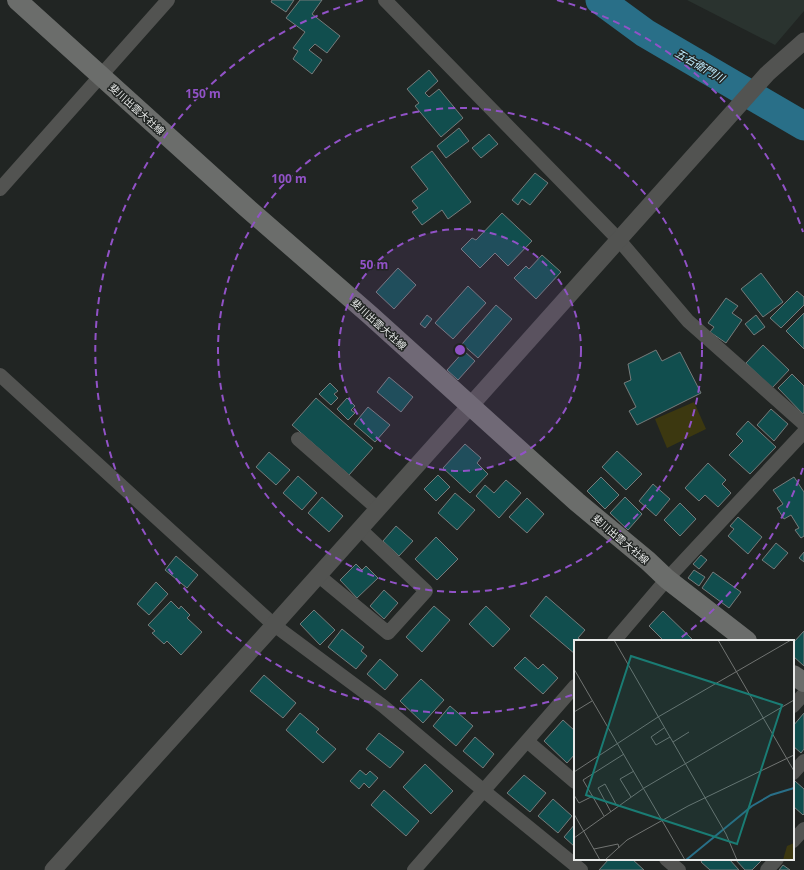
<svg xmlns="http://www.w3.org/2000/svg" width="804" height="870" font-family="'Noto Sans','Noto Sans JP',sans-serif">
<rect width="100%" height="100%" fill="#212523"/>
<path fill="#2a332f" d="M687 0H804V11L775 45Z"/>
<path fill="#3c3810" d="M694 402 706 429 667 448 655 419Z"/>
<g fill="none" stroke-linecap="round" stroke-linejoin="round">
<path stroke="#296f88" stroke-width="29" d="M600 0 645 33 804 126"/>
</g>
<path fill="#114e4e" stroke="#767b7b" d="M272 0H294L286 12 271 2Z
M300 0H322L312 14 340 36 327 53 315 44 309 50 322 60 312 74 293 59 298 51 293 48 305 32 286 18Z
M429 70 438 81 425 93 429 97 439 89 463 118 441 137 415 106 419 103 407 89Z
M459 128 469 141 446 158 437 146Z
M489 134 498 144 481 158 472 148Z
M432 151 471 202 448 219 442 210 422 225 412 212 418 208 412 201 428 189 411 167Z
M535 173 548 183 530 205 522 199 518 205 512 200Z
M502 213 532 241 508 266 495 253 480 268 461 249 472 238 476 240Z
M542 255 561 272 536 299 514 278 526 266 529 269Z
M398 268 416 285 394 309 376 292Z
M761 273 783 302 763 317 741 289Z
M468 286 486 303 453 339 435 323Z
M797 291 804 297V305L781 328 770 318Z
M726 298 738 306 732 313 742 320 726 343 710 332 714 327 708 323Z
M496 305 512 319 478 358 462 344Z
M804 313V349L786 331Z
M427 315 432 319 425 328 420 324Z
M756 315 765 327 754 335 745 324Z
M763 345 789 370 772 388 746 363Z
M656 350 662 361 680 352 701 393 637 425 629 411 636 407 624 383 631 380 628 364Z
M464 351 475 361 458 380 447 370Z
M792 374 804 386V412L803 414 778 388Z
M389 377 413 397 401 412 377 392Z
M330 383 338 391 334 394 338 398 331 405 319 394Z
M316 398 373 448 349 475 292 425Z
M347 398 355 406 351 410 355 413 348 420 337 409Z
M368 407 390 425 375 442 354 424Z
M771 409 788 424 774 441 757 425Z
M748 421 776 447 750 474 729 455 743 441 736 434Z
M465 444 481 458 477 463 488 474 470 493 443 468Z
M617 451 642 474 626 490 602 467Z
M269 452 290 470 276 485 256 467Z
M708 463 726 480 722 484 731 493 718 507 705 495 699 501 685 488Z
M438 475 450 487 436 501 424 489Z
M298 476 317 493 302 510 283 493Z
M601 477 619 495 605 509 587 491Z
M794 477 804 492V536L801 538 795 530 799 528 791 515 784 519 777 508 783 504 773 490Z
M506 480 521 493 499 518 476 496 485 485 494 493Z
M653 484 670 499 656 516 639 501Z
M455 493 475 510 457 530 438 513Z
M322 497 343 516 329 532 308 513Z
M625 497 642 514 628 530 610 513Z
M527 498 544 514 527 533 509 517Z
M680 503 696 519 680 536 664 520Z
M738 517 762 537 748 554 728 536 734 529 730 526Z
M396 526 413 541 399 556 383 541Z
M436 537 458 559 437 580 415 559Z
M776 543 788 553 774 569 762 560Z
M804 552V562L799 558Z
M701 555 707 560 699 569 693 564Z
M176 556 198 575 187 588 165 570Z
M356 564 362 570 366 566 378 578 357 598 340 580Z
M694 570 705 577 699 586 688 578Z
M713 572 741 592 729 608 702 588Z
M156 582 168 594 149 615 137 604Z
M384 590 398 603 384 619 370 606Z
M546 596 585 630 578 638 582 641H575V654L530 616Z
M171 601 179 609 181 606 190 615 187 618 202 632 181 655 167 641 164 644 152 633 155 631 148 625Z
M434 606 450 620 422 652 406 637Z
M486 606 510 629 493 647 469 624Z
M314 610 335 630 320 645 300 624Z
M663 611 693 640 692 641H664L649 626Z
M342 629 364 647 361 651 367 656 356 669 328 647Z
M804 631V666L793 656V643Z
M525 657 538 669 543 664 558 678 543 694 514 668Z
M380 659 398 675 385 690 367 674Z
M264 675 296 703 283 718 250 691Z
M421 679 444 700 423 723 400 701Z
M450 706 473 726 456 746 433 726Z
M300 713 319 729 316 732 336 749 323 763 286 730Z
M804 713V749L801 753 793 746V726Z
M563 720 575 731V754L567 763 544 741Z
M379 733 404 752 390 768 366 749Z
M475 737 494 754 483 768 463 751Z
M425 764 453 791 431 814 403 787Z
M360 770 366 775 370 771 378 778 369 788 364 783 359 789 350 781Z
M524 775 546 793 530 812 507 793Z
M795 781 804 789V814L803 815 793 806V783Z
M384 790 419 821 406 836 371 805Z
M553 799 572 816 558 833 538 816Z
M575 824V847L564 837Z
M609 859H632L644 870H599Z
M703 859H729L739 870H710L701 862Z
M735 859H763L752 870H745Z
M783 865 790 870H779Z"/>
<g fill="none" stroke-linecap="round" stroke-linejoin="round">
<path stroke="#525351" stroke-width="14" d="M385 0 619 240 688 321 804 424
M0 189 168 0
M0 375 274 625 383 706 484 791 581 870
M298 439 378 509
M319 576 388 633 426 591 360 529
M614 641 667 579 804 432
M793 706 804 694
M527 741 575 782
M793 773 804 761
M793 841 804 829
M666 859 679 870
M414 870 575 686
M767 870 777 859"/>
<path stroke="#525351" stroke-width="17" d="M53 870 274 625 767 74 804 41"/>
<path stroke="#6b6d6b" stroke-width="20" d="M17 0 246 207 370 315 577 502 648 561 667 579 747 641
M793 675 804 682"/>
</g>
<circle cx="460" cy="350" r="121" fill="#9152c7" fill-opacity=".12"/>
<g fill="none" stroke="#9152c7" stroke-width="2" stroke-dasharray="7 5">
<circle cx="460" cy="350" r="121"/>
<circle cx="460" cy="350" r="242"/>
<path d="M803 468A363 363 0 0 1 678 640M572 695A363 363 0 1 1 363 0M557 0A363 363 0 0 1 803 232"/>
</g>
<g text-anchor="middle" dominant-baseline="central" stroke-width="3" stroke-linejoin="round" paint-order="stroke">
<g font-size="10" fill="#e8eae9" stroke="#212523">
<text transform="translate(137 109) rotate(42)">斐川出雲大社線</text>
<text transform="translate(379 324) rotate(42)">斐川出雲大社線</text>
<text transform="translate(621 539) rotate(40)">斐川出雲大社線</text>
</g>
<g font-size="11" font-style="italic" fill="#bde9fb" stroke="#212523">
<text transform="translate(700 65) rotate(30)">五右衛門川</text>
</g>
</g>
<g transform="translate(574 640)">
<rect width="220" height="220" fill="#212523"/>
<path d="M220 203V220H209L213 206Z" fill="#3c3810"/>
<path fill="none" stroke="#296f88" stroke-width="2" d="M112 220 178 166 197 155 220 148"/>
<path fill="none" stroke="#717472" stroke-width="1" d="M40 0 152 194 163 220M144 0 220 131M0 29 111 220M0 72 18 61M90 88 77 97 82 105 96 97M99 102 115 92M0 132 84 77 217 0M0 155 5 163 19 156M57 157 46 139 60 131M37 172 24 148 31 144 43 166M0 174 26 220M30 176 9 140 50 114M0 198 70 148 220 60M20 209 44 204 45 208M31 220 53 200 114 166 220 115"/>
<path fill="#1a7c74" fill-opacity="0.15" stroke="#1a7c74" stroke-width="2" d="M57 16 208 65 163 204 12 155Z"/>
<rect width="220" height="220" fill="none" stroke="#e8eae9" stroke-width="2"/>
</g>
<circle cx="460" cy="350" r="6" fill="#9152c7" stroke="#212523" stroke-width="2"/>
<g font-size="12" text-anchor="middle" font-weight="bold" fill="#9152c7" stroke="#212523" stroke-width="3" stroke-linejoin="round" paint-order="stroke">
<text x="203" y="98">150 m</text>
<text x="289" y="183">100 m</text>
<text x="374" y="269">50 m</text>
</g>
</svg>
